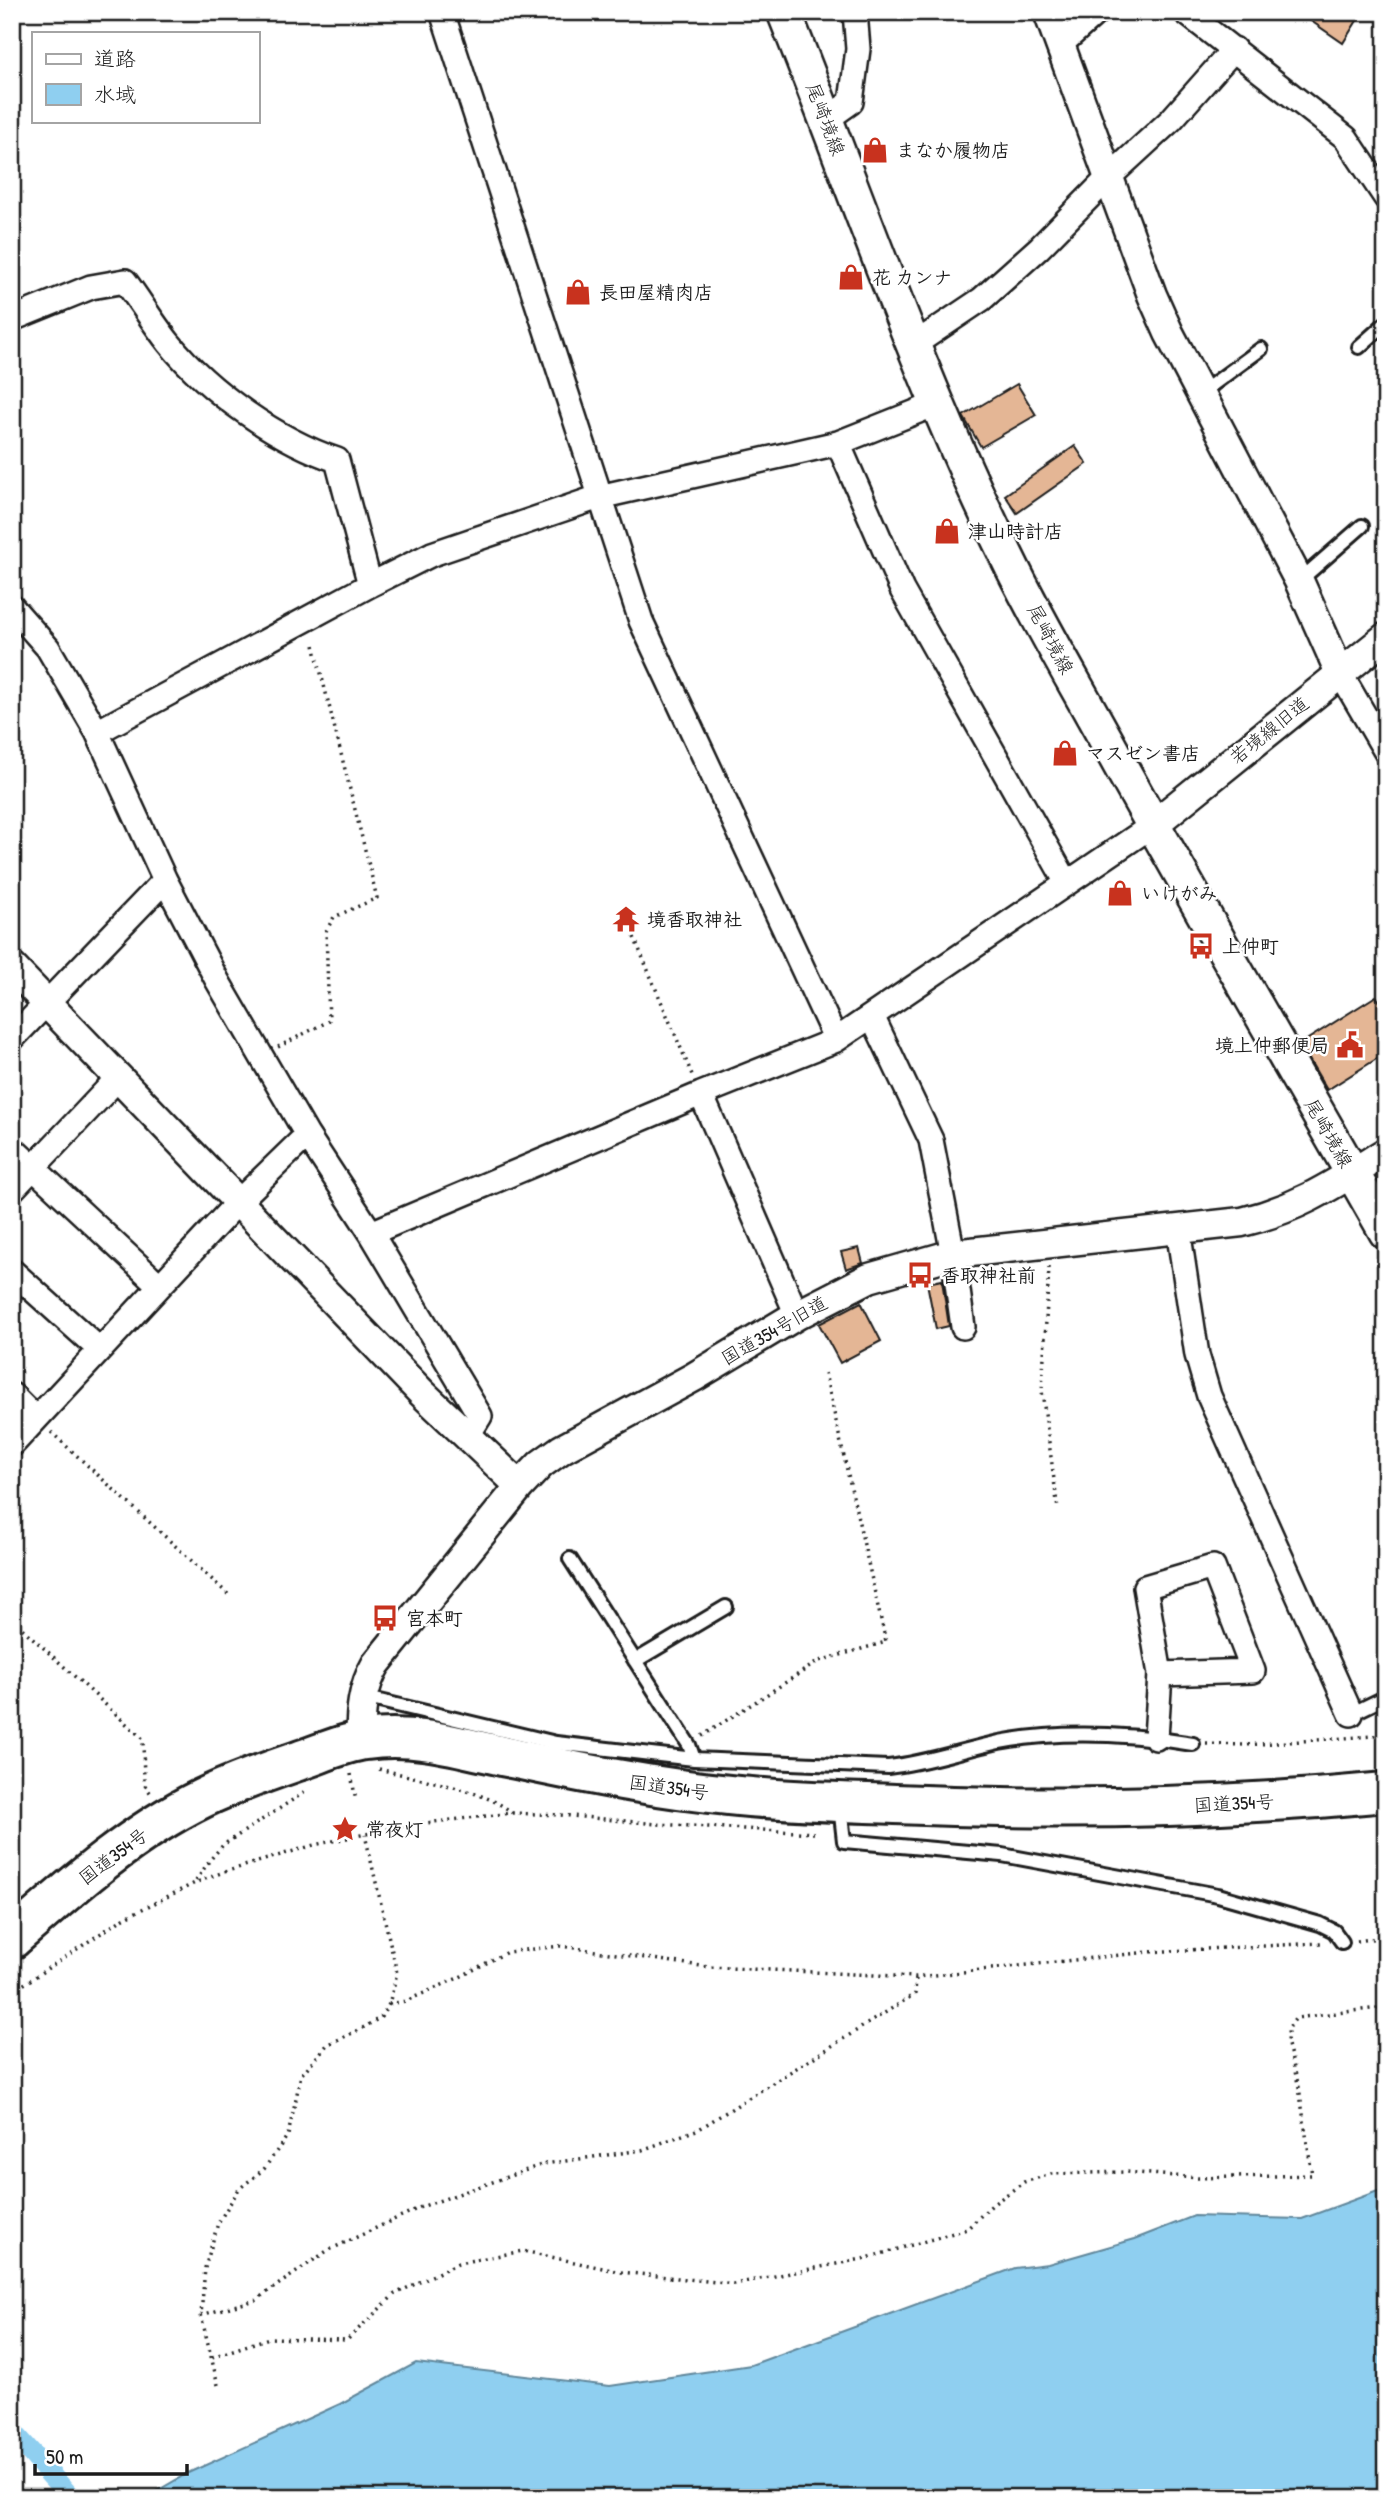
<svg xmlns="http://www.w3.org/2000/svg" width="1398" height="2510" font-family="'Patrick Hand','Klee One',sans-serif">
<rect width="100%" height="100%" fill="#fff"/>
<filter id="ink" filterUnits="userSpaceOnUse"><feTurbulence type="fractalNoise" baseFrequency=".0143" numOctaves="2"/><feDisplacementMap in="SourceGraphic" scale="14" xChannelSelector="R" yChannelSelector="G"/><feConvolveMatrix kernelMatrix="1 2 1 2 8 2 1 2 1" color-interpolation-filters="sRGB"/></filter>
<g filter="url(#ink)">
<path fill="#8fcff0" stroke="#61879b" stroke-width="2" d="M1386 2188V2498H145L188 2473 340 2404 416 2363 610 2386 751 2365 1015 2268 1048 2264 1135 2239 1194 2216 1302 2219Z"/>
<g fill="none" stroke-linecap="round" stroke-linejoin="round">
<path stroke="#8fcff0" stroke-width="21" d="M12 2431 71 2498"/>
</g>
<path fill="#e4b695" stroke="#1c1c1c" stroke-width="2" d="M1298 12H1348L1358 19 1343 43Z
M1017 384 1036 415 981 447 963 416Z
M1075 446 1087 464 1017 513 1005 495Z
M1376 996 1386 1011V1053L1327 1090 1300 1044Z
M859 1248 863 1263 846 1269 841 1252Z
M942 1280 949 1326 936 1329 927 1283Z
M861 1302 881 1341 840 1363 819 1324Z"/>
<g fill="none" stroke-linecap="round" stroke-linejoin="round">
<g stroke="#1c1c1c" stroke-width="18">
<path id="service" d="M1359 347 1386 323
M1201 393 1261 349
M1299 581 1362 526
M570 1559 689 1745 694 1759
M635 1661 726 1607
M363 1697 556 1743 694 1759 888 1767C926 1763 962 1750 999 1742 1062 1730 1130 1734 1193 1744
M1351 1714 1386 1697
M840 1806 844 1841 1002 1855 1218 1895 1320 1924 1334 1931 1342 1942"/>
</g>
<g stroke="#1c1c1c" stroke-width="28">
<path id="minor" d="M442 12 641 621 836 1040
M1185 12 1346 138 1386 198
M1059 46 1097 12
M827 119 851 102 858 49 855 12
M12 319 91 287 125 281C140 301 153 323 169 343 209 392 277 440 337 460L370 585
M912 346 982 299 1039 248 1108 178 1171 120 1234 49
M838 443 902 590 1067 883
M12 607 48 648 97 732 165 880 217 980 307 1135 237 1203 12 1445
M1340 673 1386 752
M97 732 370 585 432 554 599 497 838 443 936 404
M872 1016 931 1140 953 1254 963 1327
M12 1039 165 880
M307 1135 371 1233 480 1416 467 1437
M12 1148 160 1286
M12 1190 118 1078
M1178 1229 1197 1355 1209 1396 1351 1714
M371 1233 701 1094
M12 1271 100 1350
M797 1315 701 1094 836 1040 1153 825
M12 1395 36 1419
M1156 1738 1160 1674 1145 1587 1213 1567 1253 1671 1160 1674"/>
</g>
<g stroke="#1c1c1c" stroke-width="33">
<path id="tertiary" d="M1048 12 1152 295 1169 333 1299 581 1340 673
M1153 825 1386 637
M12 967 422 1393 520 1486
M361 1741C360 1713 362 1688 376 1664L520 1486 541 1464 562 1449 694 1377 797 1315 869 1278 953 1254 1242 1222C1300 1208 1336 1183 1386 1152"/>
</g>
<g stroke="#1c1c1c" stroke-width="38">
<path id="secondary" d="M784 12C857 195 920 381 1007 557 1037 619 1072 678 1105 738 1196 904 1292 1067 1386 1232"/>
</g>
<g stroke="#1c1c1c" stroke-width="44">
<path id="trunk" d="M12 1939C72 1886 131 1833 203 1798 234 1783 266 1772 298 1761 320 1754 342 1743 366 1740 415 1732 468 1749 516 1759 587 1774 657 1788 729 1795 784 1801 840 1802 895 1804 1059 1811 1223 1808 1386 1792"/>
</g>
<path stroke="#1c1c1c" stroke-width="3.5" stroke-dasharray="2 5" stroke-linecap="butt" d="M634 937 693 1077
M278 1047 329 1021 326 931 334 917 377 898 313 641
M1049 1267 1042 1391 1058 1509
M51 1432 230 1596
M12 1619 143 1739 144 1784 152 1795
M702 1736 819 1661 886 1642 825 1373
M1206 1744 1246 1745 1386 1735
M379 1769C413 1778 488 1790 512 1813
M351 1774 356 1801
M196 1881 209 1861 223 1845 305 1792
M1357 1941 1386 1937
M12 1992 124 1918 195 1883 221 1873 314 1845 408 1825 512 1813 561 1815 657 1824 814 1833
M389 2004 406 2001 458 1978 507 1952 560 1946 709 1967 916 1977 1148 1952 1321 1943
M201 2315 256 2300 327 2251 421 2207 544 2164 642 2150 699 2129 915 1994 916 1977
M212 2357 269 2338 347 2340 395 2294 458 2263 523 2251 621 2272 734 2284 867 2258 967 2229 992 2205 1024 2182 1051 2174 1126 2172 1198 2178 1312 2175 1299 2087 1287 2041 1289 2027 1296 2018 1386 2007
M218 2385 201 2315 205 2268 218 2223 239 2189 264 2169 288 2135 301 2075 327 2045 361 2029 381 2017 389 2004 397 1973 365 1835"/>
<use href="#service" stroke="#fff" stroke-width="12"/>
<use href="#minor" stroke="#fff" stroke-width="23"/>
<use href="#tertiary" stroke="#fff" stroke-width="28"/>
<use href="#secondary" stroke="#fff" stroke-width="33"/>
<use href="#trunk" stroke="#fff" stroke-width="38"/>
</g>
</g>
<defs>
<g id="shop-bare" transform="scale(2.1)"><path d="M-5-2.5h2.3a2.7 3.5 0 0 1 5.4 0H5L5.5 6h-11ZM-1.5-2.5h3a1.5 2.3 0 0 0-3 0Z" fill="#c8321e" stroke="#fff" stroke-width="2.5" paint-order="stroke"/></g>
<g id="temple-bare" transform="scale(2.1)"><path d="M0-6L5-2H3V0L6.5 2.5H4V6H1.5V3h-3V6H-4V2.5H-6.5L-3 0V-2H-5Z" fill="#c8321e" stroke="#fff" stroke-width="2.5" paint-order="stroke"/></g>
<g id="bus-bare" transform="scale(2.1)"><path d="M-5-6H5V4H4V6H2V4H-2V6H-4V4H-5ZM-3.5-4V0h7V-4ZM-3.5 1.2v1.5H-2V1.2ZM2 1.2v1.5H3.5V1.2Z" fill="#c8321e" stroke="#fff" stroke-width="2.5" paint-order="stroke"/></g>
<g id="civic-bare" transform="scale(2.1)"><path d="M-.6-6.5H3V-4.5H.6V-3L4-1V1h2V6H-6V1h2V-1L-.6-3ZM-1.2 2.5V6h2.4V2.5Z" fill="#c8321e" stroke="#fff" stroke-width="2.5" paint-order="stroke"/></g>
<g id="sight-bare" transform="scale(2.1)"><path d="M0-6L1.8-2.2L6-1.7L2.9 1.2L3.7 5.4L0 3.3L-3.7 5.4L-2.9 1.2L-6-1.7L-1.8-2.2Z" fill="#c8321e" stroke="#fff" stroke-width="2.5" paint-order="stroke"/></g>
</defs>
<g fill-rule="evenodd">
<use href="#shop-bare" x="875" y="150"/>
<use href="#shop-bare" x="851" y="277"/>
<use href="#shop-bare" x="578" y="292"/>
<use href="#shop-bare" x="947" y="531"/>
<use href="#shop-bare" x="1065" y="753"/>
<use href="#shop-bare" x="1120" y="893"/>
<use href="#temple-bare" x="626" y="919"/>
<use href="#bus-bare" x="1201" y="946"/>
<use href="#civic-bare" x="1350" y="1045"/>
<use href="#bus-bare" x="920" y="1275"/>
<use href="#bus-bare" x="385" y="1618"/>
<use href="#sight-bare" x="345" y="1829"/>
</g>
<g text-anchor="middle" dominant-baseline="central" stroke-width="5" stroke-linejoin="round" paint-order="stroke">
<g font-size="19" fill="#1c1c1c" stroke="#fff">
<text transform="translate(826 119) rotate(69)">尾崎境線</text>
<text transform="translate(1051 639) rotate(62)">尾崎境線</text>
<text transform="translate(1269 730) rotate(-39)">若境線旧道</text>
<text transform="translate(1329 1133) rotate(60)">尾崎境線</text>
<text transform="translate(774 1330) rotate(-30)">国道354号旧道</text>
<text transform="translate(669 1787) rotate(8)">国道354号</text>
<text transform="translate(1234 1803) rotate(-3)">国道354号</text>
<text transform="translate(113 1856) rotate(-37)">国道354号</text>
</g>
<g font-size="19" font-weight="bold" fill="#1c1c1c" stroke="#fff" text-anchor="start">
<text x="896" y="150">まなか履物店</text>
<text x="872" y="277">花 カンナ</text>
<text x="599" y="292">長田屋精肉店</text>
<text x="968" y="531">津山時計店</text>
<text x="1086" y="753">マスゼン書店</text>
<text x="1141" y="893">いけがみ</text>
<text x="647" y="919">境香取神社</text>
<text x="1222" y="946">上仲町</text>
<text x="1329" y="1045" text-anchor="end">境上仲郵便局</text>
<text x="941" y="1275">香取神社前</text>
<text x="406" y="1618">宮本町</text>
<text x="366" y="1829">常夜灯</text>
</g>
</g>
<rect width="1398" height="2510" fill="none" stroke="#fff" stroke-width="42"/>
<rect x="21" y="21" width="1356" height="2468" fill="none" stroke="#1c1c1c" stroke-width="2.5" filter="url(#ink)"/>
<rect x="32" y="32" width="228" height="91" fill="#ffffff" stroke="#a4a4a4" stroke-width="2"/>
<rect x="46" y="54" width="35" height="10" fill="#ffffff" stroke="#a4a4a4" stroke-width="2"/>
<text x="94" y="66" font-size="21" fill="#1c1c1c">道路</text>
<rect x="46" y="84" width="35" height="21" fill="#8fcff0" stroke="#a4a4a4" stroke-width="2"/>
<text x="94" y="102" font-size="21" fill="#1c1c1c">水域</text>
<path d="M35 2464v10h152v-10" fill="none" stroke="#1c1c1c" stroke-width="3.5"/>
<text x="46" y="2464" font-size="21" fill="#1c1c1c" stroke="#ffffff" stroke-width="5" paint-order="stroke">50 m</text>
</svg>
